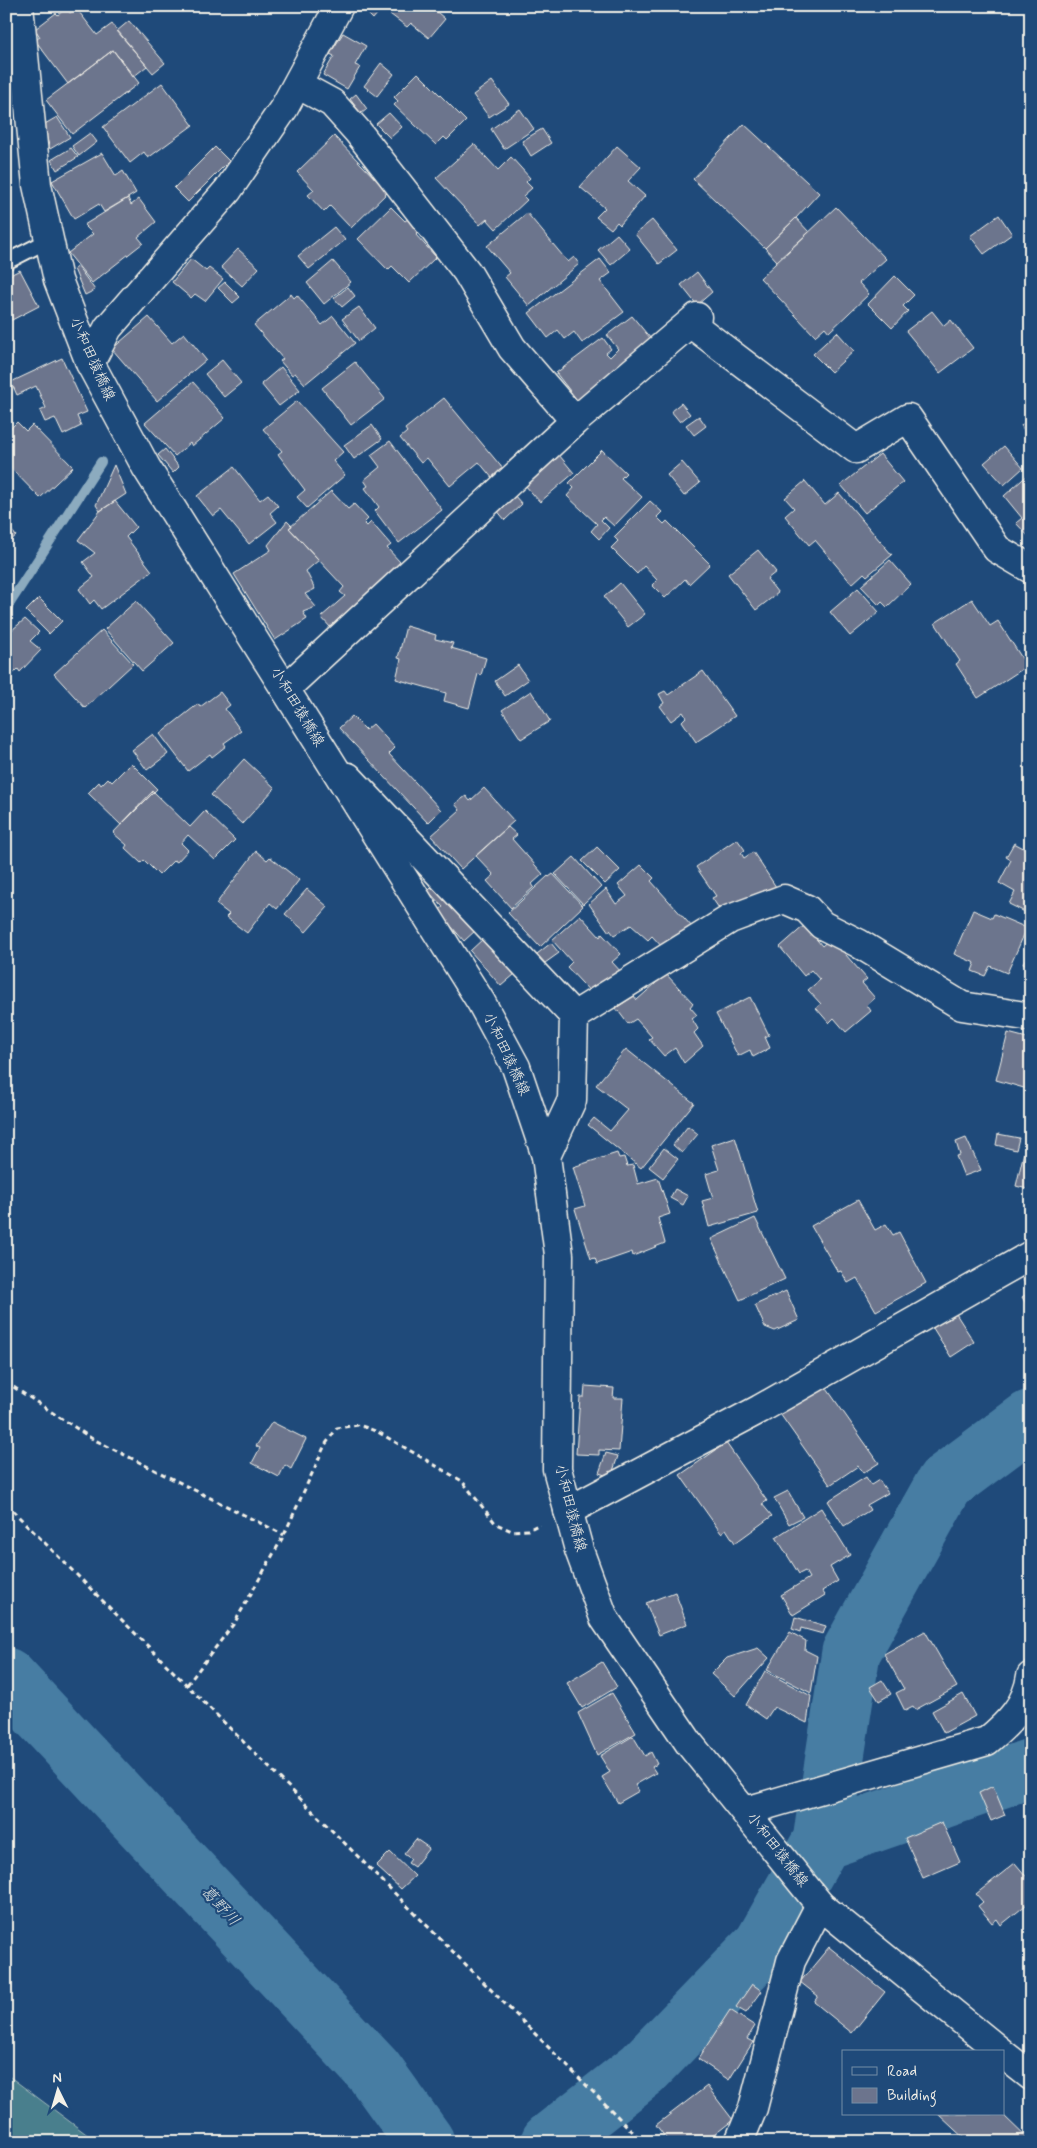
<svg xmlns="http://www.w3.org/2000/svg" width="1037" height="2148" font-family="Mynerve,'Klee One',sans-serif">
<rect width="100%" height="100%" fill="#1f4a7a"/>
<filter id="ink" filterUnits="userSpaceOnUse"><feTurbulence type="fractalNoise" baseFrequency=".02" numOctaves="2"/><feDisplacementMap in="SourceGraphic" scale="10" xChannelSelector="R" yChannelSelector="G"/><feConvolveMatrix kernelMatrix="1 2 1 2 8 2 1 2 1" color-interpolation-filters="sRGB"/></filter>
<g filter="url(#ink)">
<path fill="#4a7f8d" stroke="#9fb8ba" d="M6 2074 97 2142H6Z"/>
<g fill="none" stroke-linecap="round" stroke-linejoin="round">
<path stroke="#8cabbf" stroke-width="10" d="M6 609 101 462"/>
<path stroke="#477da3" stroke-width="59" d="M6 1677 374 2071 425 2142
M822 1841 1031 1768
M550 2142 643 2069 763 1945 822 1841 851 1652 945 1483 1031 1419"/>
</g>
<path fill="#6c748d" stroke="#f4f1e8" d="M360 6H442L437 12 445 19 429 38 411 23 407 27 382 8 373 19Z
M66 8 70 13 76 8 97 35 112 24 147 66 133 77 113 50 68 84 35 40 40 37 35 29 56 13 58 15Z
M129 21 165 63 153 73 117 31Z
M343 33 366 46 355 65 360 67 347 89 323 75 334 56 330 54Z
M113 50 139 83 72 134 46 100Z
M381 63 394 74 377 96 364 86Z
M418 73 466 121 447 140 444 137 436 145 394 105 398 101 394 97Z
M492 81 509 104 489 117 473 95Z
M162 83 193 125 148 158 144 152 130 163 103 127Z
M356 94 367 109 361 114 350 99Z
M520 109 534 129 504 149 491 129Z
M389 113 402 127 390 138 376 124Z
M57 117 70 137 50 149 43 125Z
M744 124 819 193 796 218 765 248 693 179Z
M542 129 551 143 531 156 522 141Z
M90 133 97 142 79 156 72 146Z
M334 136 388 192 351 228 330 206 324 212 308 195 314 190 297 172Z
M474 144 498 170 511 157 530 178 526 182 532 188 523 196 527 200 496 229 487 219 480 225 436 178Z
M617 146 641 167 628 181 645 196 620 225 617 222 611 229 596 217 605 208 580 187Z
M215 147 229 161 188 202 174 188Z
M71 148 78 157 57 170 51 160Z
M102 153 116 176 123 171 136 193 104 212 99 204 74 219 52 181Z
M128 198 131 205 139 199 156 222 138 237 143 243 92 283 68 253 93 234 84 225Z
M391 207 405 221 409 218 421 230 416 235 436 257 409 283 392 266 388 270 358 239Z
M836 207 886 259 859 283 869 294 829 332 825 327 815 336 760 278Z
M527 213 568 262 574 257 579 264 529 306 505 277 510 273 487 246Z
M999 215 1012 234 984 254 970 236Z
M796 218 809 232 777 261 765 248Z
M652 220 677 250 659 264 635 234Z
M334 227 345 240 309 269 298 256Z
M617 234 630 249 611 265 598 250Z
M238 249 259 268 242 286 221 267Z
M191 259 206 271 209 268 223 279 205 301 195 294 191 298 172 282Z
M600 259 611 273 600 281 624 312 582 343 574 332 565 339 558 330 548 338 529 313Z
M333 261 351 282 324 304 307 283Z
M78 267 95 290 85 295 74 269Z
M20 270 39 306 6 323V277Z
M697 272 712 292 697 305 681 285Z
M895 276 914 295 903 306 908 311 892 328 868 304Z
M225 282 240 297 233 303 218 288Z
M348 287 355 296 342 307 334 298Z
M291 294 294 298 297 295 322 325 333 316 355 343 305 384 295 373 292 375 280 361 283 359 254 325Z
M359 307 375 328 359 341 342 319Z
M932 311 944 326 951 320 973 348 940 373 906 331Z
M632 316 656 345 581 405 556 373 603 338 611 349 606 353 610 357 618 349 607 335Z
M149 317 172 343 184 333 206 360 157 401 112 349Z
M837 332 854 351 831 372 813 354Z
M62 358 87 412 77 416 81 426 63 435 55 418 45 422 40 411 46 408 36 386 17 395 11 382Z
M222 360 241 383 224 397 205 374Z
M355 362 385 399 351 425 322 388Z
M281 367 300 390 279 406 261 384Z
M193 382 225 418 192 446 190 443 175 456 145 423Z
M444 398 504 470 493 479 479 462 450 486 427 458 421 463 400 438 407 432 405 429Z
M297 401 343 452 333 461 345 475 307 508 297 497 305 490 278 454 282 451 263 429Z
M681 403 690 414 680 422 671 411Z
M699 416 706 426 694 435 686 425Z
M1031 419V443L1021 425Z
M17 422 26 431 32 425 73 467 40 498 6 463V433Z
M372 425 382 439 354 459 344 445Z
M390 441 442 510 399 543 375 511 379 507 365 488 368 486 364 480 380 467 371 455Z
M1004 446 1023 468 1004 485 984 463Z
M165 449 179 467 173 473 158 455Z
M602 450 626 473 621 478 642 497 614 526 604 517 601 520 609 528 599 539 591 531 597 524 567 496 574 488 569 483Z
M880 454 903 482 865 513 841 485Z
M559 455 574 473 540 502 524 484Z
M682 462 700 483 684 496 667 475Z
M114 465 126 494 100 511 96 505Z
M234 467 260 500 268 494 278 506 270 513 277 522 249 544 221 510 213 516 197 496Z
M1031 472V539L1016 523 1022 518 1004 496Z
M805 481 825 505 839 493 892 555 867 576 864 573 852 584 815 540 809 545 785 516 794 508 785 498Z
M331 491 348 509 354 504 368 519 364 523 367 526 371 522 391 545 387 548 401 563 331 628 321 617 345 596 340 592 344 587 289 528Z
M513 494 522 504 505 520 496 509Z
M115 501 136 527 126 537 152 571 101 609 94 600 90 604 79 589 94 577 83 562 95 553 78 540 100 511Z
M650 501 662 512 657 517 664 524 667 521 710 564 689 584 685 579 665 598 652 585 657 580 644 566 637 574 611 548 618 541 614 537Z
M287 521 292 526 289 528 319 560 306 571 315 589 305 594 316 607 303 612 307 619 275 640 234 574 271 550 268 545Z
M6 523 16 536 6 544Z
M758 550 776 572 767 579 778 593 756 610 728 574Z
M890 560 911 584 887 607 882 602 879 605 861 586Z
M620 583 645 614 628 627 604 597Z
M858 588 879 612 850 636 830 612Z
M39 598 62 621 49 634 26 611Z
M972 599 990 626 998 621 1027 666 978 698 956 664 960 661 935 623Z
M136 601 174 643 142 671 105 629Z
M25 619 39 632 30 641 41 650 20 672 18 669 6 681V635Z
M406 626 436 635 435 639 453 643 451 648 486 658 481 675 478 674 469 708 444 701 446 693 396 679 401 659 398 658Z
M102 630 133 664 85 708 54 674Z
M518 665 528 680 505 696 495 681Z
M703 671 735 716 696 742 682 721 686 717 683 712 671 721 660 706 664 703 659 694 665 691 668 695Z
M531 691 550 721 521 739 502 710Z
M220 692 230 705 225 709 241 731 224 743 226 746 212 757 210 754 188 771 160 734 198 704 200 707Z
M352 716 366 730 373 724 395 748 389 754 441 810 428 823 339 728Z
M153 734 168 754 147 770 132 750Z
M244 759 275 788 242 824 211 795Z
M131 763 157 789 121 825 88 793 99 782 101 785 108 778 112 782Z
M484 788 514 821 461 869 431 836 460 810 455 804 466 796 470 801Z
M153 791 190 827 205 811 235 840 215 860 188 835 181 843 188 850 177 862 174 860 159 875 144 860 141 863 125 848 127 845 113 833Z
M508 827 517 835 512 839 543 874 532 884 534 887 511 908 487 881 494 875 476 856Z
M737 839 745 850 741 853 744 858 753 852 778 890 765 898 761 892 725 917 712 898 716 896 696 867Z
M1014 843 1031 852V915L1009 904 1015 892 999 883 1011 860 1006 857Z
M597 847 620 870 605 884 582 861Z
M256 851 267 860 270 857 299 880 277 909 270 903 247 933 226 917 229 914 216 904Z
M574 857 601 887 583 904 555 874Z
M641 865 654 878 651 881 693 928 664 949 652 936 648 940 631 925 614 935 610 930 609 932 589 904 606 889 616 904 627 896 618 885Z
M553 874 583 906 540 947 508 913 548 876 549 877Z
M435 884 476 930 464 941 438 911 443 907 428 891Z
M307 889 328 907 306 932 285 914Z
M973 910 992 918 994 914 1027 928 1007 973 990 966 985 976 972 971 975 963 954 954Z
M580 915 600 937 602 934 621 954 612 962 623 974 597 999 567 967 572 962 552 940Z
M805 925 822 946 831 938 867 979 862 983 875 998 867 1005 871 1011 846 1032 834 1018 829 1023 816 1008 821 1004 808 990 820 980 811 970 804 976 780 947Z
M484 938 515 974 501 986 470 951Z
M551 943 559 953 545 963 537 954Z
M1031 949V967L1023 963Z
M666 974 693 1003 690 1007 697 1015 692 1019 698 1029 694 1033 703 1046 684 1063 675 1048 664 1056 649 1039 652 1037 636 1019 628 1024 616 1008 634 996 637 1000Z
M750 997 769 1035 765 1037 770 1048 753 1057 750 1050 738 1056 716 1014Z
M1008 1033 1031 1039V1090L996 1080Z
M626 1049 694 1103 641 1168 588 1125 594 1118 610 1131 628 1110 596 1085Z
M688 1126 698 1134 682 1153 673 1145Z
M998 1134 1019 1138 1016 1150 996 1145Z
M735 1137 758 1213 709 1227 702 1201 713 1198 706 1174 719 1170 711 1145Z
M966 1138 981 1170 964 1176 956 1156 960 1155 956 1142Z
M664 1148 678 1159 663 1178 649 1167Z
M1025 1148 1031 1149V1190L1016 1186Z
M617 1153 619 1158 624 1157 627 1166 633 1165 638 1184 658 1178 670 1214 658 1218 665 1243 633 1256 632 1252 597 1264 595 1258 591 1259 575 1209 585 1206 573 1167Z
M675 1189 688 1196 683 1205 670 1198Z
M858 1200 875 1230 886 1224 893 1235 899 1232 926 1283 876 1311 857 1278 848 1283 841 1271 838 1272 811 1226Z
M755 1218 785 1279 740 1300 711 1239Z
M1031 1264V1312L1022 1297 1030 1292 1018 1271Z
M786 1291 799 1320 775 1331 765 1327 755 1305Z
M951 1306 974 1342 951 1357 928 1320Z
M585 1386 614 1388 613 1398H623L619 1451 599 1450V1455L576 1454 580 1397H584Z
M825 1386 879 1463 863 1473 858 1466 830 1485 778 1411 803 1394 807 1399Z
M272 1422 306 1439 291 1469 285 1465 279 1477 252 1463 260 1448 256 1446Z
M726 1443 767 1501 762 1504 772 1516 735 1543 726 1529 721 1533 680 1475Z
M606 1453 618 1456 611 1477 599 1473Z
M866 1477 871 1485 879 1480 888 1493 867 1505 870 1510 844 1526 828 1501Z
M788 1491 803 1517 789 1524 774 1498Z
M821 1508 850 1555 830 1567 838 1581 822 1591 825 1595 793 1615 781 1595 809 1578 805 1571 799 1574 776 1537Z
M675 1592 687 1624 659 1635 646 1603Z
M795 1617 826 1626 823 1634 801 1628 800 1632 792 1629Z
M925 1631 957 1687 915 1710 913 1707 905 1711 896 1693 904 1689 884 1654Z
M790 1632 806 1641 805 1650 817 1656 811 1693 767 1670Z
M758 1648 769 1658 735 1696 711 1674 727 1658Z
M602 1662 617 1687 582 1708 567 1683Z
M765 1671 811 1696 807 1723 774 1707 766 1719 746 1705Z
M882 1680 891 1694 879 1701 870 1687Z
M612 1693 636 1733 597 1755 578 1713Z
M963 1694 975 1716 944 1733 932 1711Z
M633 1736 645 1756 651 1752 657 1764 652 1767 656 1773 635 1785 639 1791 618 1803 602 1777 610 1772 600 1756Z
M993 1786 1005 1815 991 1821 979 1793Z
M942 1822 960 1862 923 1878 905 1838Z
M416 1839 429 1848 414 1867 408 1863 411 1859 404 1854Z
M390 1852 415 1876 401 1889 376 1866Z
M1015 1863 1031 1882V1901L1001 1925 997 1919 992 1923 978 1906 983 1902 976 1894Z
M829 1947 885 1992 852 2033 814 2002 818 1996 800 1982Z
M752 1984 762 1991 746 2013 736 2007Z
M730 2010 755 2026 747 2039 753 2042 729 2080 698 2059Z
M707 2086 733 2120 705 2142H669L656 2125Z
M938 2114H1002L1031 2142H968Z"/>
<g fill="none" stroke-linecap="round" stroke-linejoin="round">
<g stroke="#f4f1e8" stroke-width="18">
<path id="service" d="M6 262 49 240"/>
</g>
<g stroke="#f4f1e8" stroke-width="31">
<path id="minor" d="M297 84 332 103 358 132 467 272 512 348 575 421
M690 323 856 449 908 418 997 549 1031 569
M90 363 108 328 228 190 284 108 339 6
M286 688 575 421 697 317
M348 777 574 1016 572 1100 546 1156
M574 1016 730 919 784 899 807 909 822 925 858 943 962 1006 1031 1017
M568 1511 760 1409 1031 1255
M746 1811 987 1741C1009 1723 1027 1705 1031 1676"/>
</g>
<g stroke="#f4f1e8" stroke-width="31">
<path id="tertiary" d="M739 2142 753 2108 791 1961 820 1905"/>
</g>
<g stroke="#f4f1e8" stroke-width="31">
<path id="secondary" d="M19 6 37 185 58 280 90 363 146 467 481 1002 516 1067 546 1156 559 1255 557 1469 579 1550 604 1618 689 1743 820 1905 1001 2052
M1003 2054 1031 2076"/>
</g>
<path stroke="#f4f1e8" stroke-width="3" stroke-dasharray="5 4" stroke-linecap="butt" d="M6 1382 91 1438 284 1535
M6 1504 643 2142
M187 1685 235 1622 284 1535 325 1445 337 1428 359 1425 378 1432 462 1481 496 1524 512 1531 528 1530 540 1524"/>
<use href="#service" stroke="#1f4a7a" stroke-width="14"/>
<use href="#minor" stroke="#1f4a7a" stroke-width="28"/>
<use href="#tertiary" stroke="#1f4a7a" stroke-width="28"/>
<use href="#secondary" stroke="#1f4a7a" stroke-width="28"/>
</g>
</g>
<g text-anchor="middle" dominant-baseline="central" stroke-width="4.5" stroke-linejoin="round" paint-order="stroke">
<g font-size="15" fill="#f4f1e8" stroke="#1f4a7a">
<text transform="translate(92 359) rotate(66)">小和田猿橋線</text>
<text transform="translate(297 707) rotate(59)">小和田猿橋線</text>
<text transform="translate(506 1054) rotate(65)">小和田猿橋線</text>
<text transform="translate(570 1508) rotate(76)">小和田猿橋線</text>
<text transform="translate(777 1850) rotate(52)">小和田猿橋線</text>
</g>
<g font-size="16" font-style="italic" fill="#dae0de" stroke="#1f4a7a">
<text transform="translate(220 1906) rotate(47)">葛野川</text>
</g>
</g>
<rect width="1037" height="2148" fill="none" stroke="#1f4a7a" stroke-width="25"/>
<rect x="12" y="12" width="1012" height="2123" fill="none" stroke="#f4f1e8" stroke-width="2" filter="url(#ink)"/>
<rect x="842" y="2050" width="162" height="65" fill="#1f4a7a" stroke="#748da6"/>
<rect x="852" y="2067" width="25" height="8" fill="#1f4a7a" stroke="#748da6"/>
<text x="887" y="2076" font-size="15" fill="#f4f1e8">Road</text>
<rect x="852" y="2088" width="25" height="15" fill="#6c748d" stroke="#748da6"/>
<text x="887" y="2100" font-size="15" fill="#f4f1e8">Building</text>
<g transform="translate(58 2090) rotate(355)" stroke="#1f4a7a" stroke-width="4" paint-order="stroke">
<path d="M0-4L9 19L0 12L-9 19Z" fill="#f4f1e8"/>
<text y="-8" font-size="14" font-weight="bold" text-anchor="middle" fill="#f4f1e8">N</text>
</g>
</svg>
